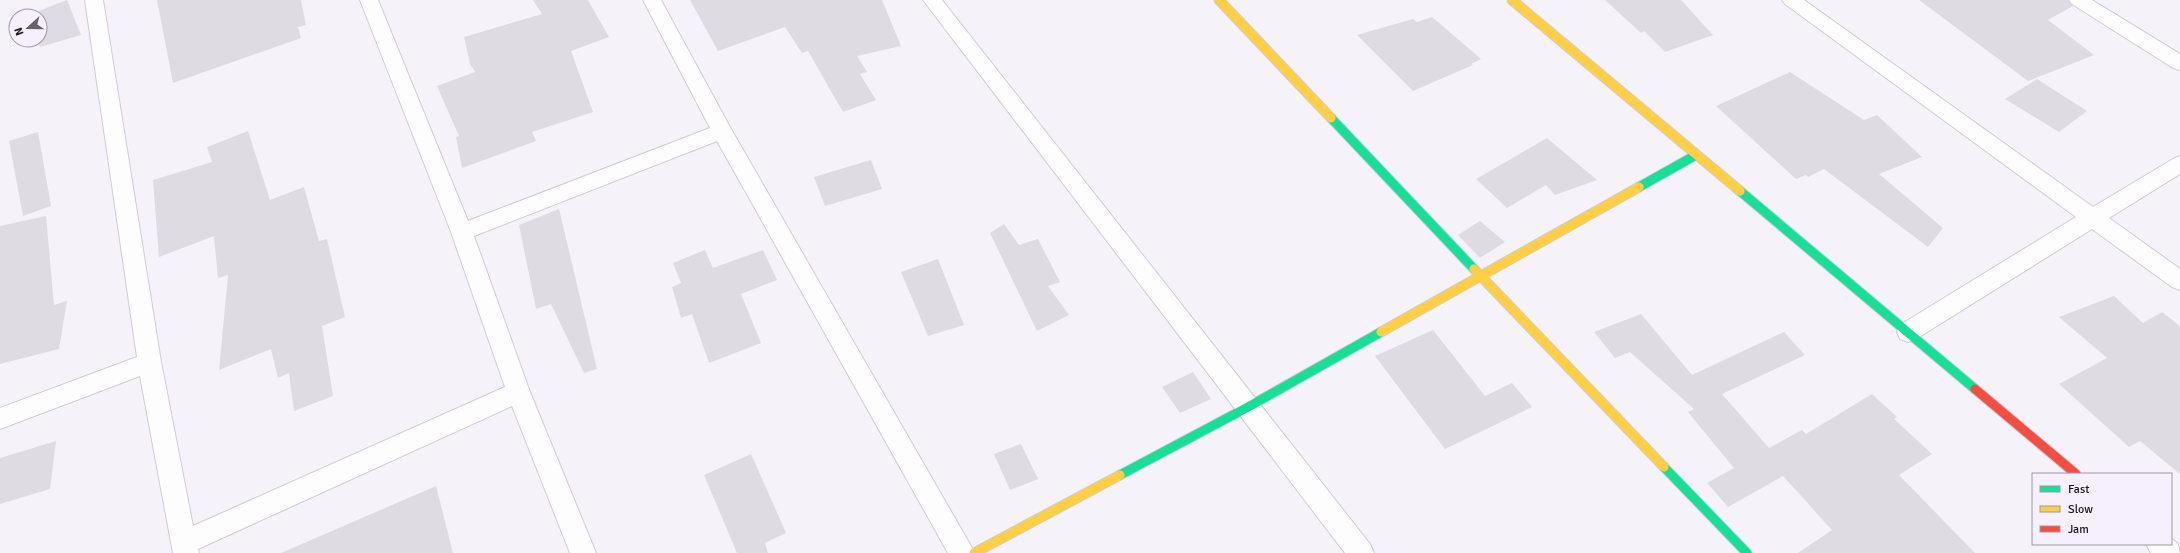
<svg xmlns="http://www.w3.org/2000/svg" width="2180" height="553" font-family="Signika,sans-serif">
<rect width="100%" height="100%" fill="#f6f2fa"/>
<path fill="#dfdbe2" d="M67 0 81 35 40 47 37 40H40V16L28 15Z
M157 0H301L306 25 298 27 301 38 173 83Z
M533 0H588L609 37 571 51 593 112 532 132 536 141 462 168 456 137 459 136 437 86 475 72 470 64 464 37 542 14Z
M690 0H882L901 46 857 56 867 72 860 74 876 100 843 112 808 51 802 53 785 27 718 51Z
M1605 0H1681L1713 35 1665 52 1644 31 1641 33Z
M1919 0H2068L2073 6 2048 20 2094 55 2028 81Z
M1432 17 1481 59 1471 64 1473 65 1413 91 1357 35 1413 19 1417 22Z
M1790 72 1864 120 1877 115 1922 157 1879 174 1943 228 1928 247 1824 169 1808 177 1806 175 1796 179 1716 106Z
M2037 79 2087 111 2059 132 2005 99Z
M248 131 270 200 304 187 319 241 327 239 345 317 322 326 333 396 294 411 289 373 278 378 271 349 219 370 228 275 218 278 214 236 159 257 153 180 212 162 207 147Z
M38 132 51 206 23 216 9 141Z
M1547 138 1597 180 1555 195 1546 185 1507 208 1476 179Z
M871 160 882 189 825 206 814 177Z
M559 209 597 369 584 373 551 304 536 309 519 225Z
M46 216 54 305 67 301 59 349 0 364V226Z
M1480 221 1505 242 1480 258 1458 235Z
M1004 224 1019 245 1038 239 1060 282 1048 286 1069 315 1037 331 990 233Z
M705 250 713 268 763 250 777 280 741 294 761 343 709 363 692 314 681 318 672 287 681 283 673 263Z
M938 259 964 325 928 336 901 272Z
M2114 296 2143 323 2162 312 2180 326V474L2140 441 2129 447 2059 384 2107 358 2059 317Z
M1641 314 1692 375 1784 332 1805 355 1722 394 1769 448 1802 430 1806 434 1872 394 1897 417 1894 419 1932 454 1899 475 1975 553H1798L1832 530 1783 476 1728 507 1707 483 1734 468 1688 412 1694 409 1630 352 1615 358 1594 332Z
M1433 330 1485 396 1512 383 1532 407 1445 449 1375 356Z
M1193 372 1211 399 1180 413 1162 387Z
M56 441 50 489 0 504V458Z
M1021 444 1038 479 1010 490 994 454Z
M751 454 786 533 765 543 768 553H737L704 475Z
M436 486 453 553H281Z"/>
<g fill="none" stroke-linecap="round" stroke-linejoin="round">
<g stroke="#d0ccd4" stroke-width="2">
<path id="street" d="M85 0H103L161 362 193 526 505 387 451 232 360 0H378L468 221 710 128 643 0H661L731 129 975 553H948L717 141 474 236 530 392 596 553H570L512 406 198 549 199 553H173L140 376 0 429V408L137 357Z
M923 0H942L1370 544 1374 553H1345Z
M1782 0H1804L2093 207 2173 159 2180 156V174L2109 218 2180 269V290L2172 287 2092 229 1916 339 1908 342 1900 339 1897 332 1900 325 2076 217 1785 4Z
M2069 0H2092L2180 54V70L2173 68 2072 4Z
M2171 538 2178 544 2180 553H2151L2146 544H2171Z"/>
</g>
<g stroke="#d0ccd4" stroke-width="11">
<path id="fast" d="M1331 118 1474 269
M1639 187 1696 155
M1740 191 1975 389
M1664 467 1747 553
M1120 475 1248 407 1381 332"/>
</g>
<g stroke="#d0ccd4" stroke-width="11">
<path id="slow" d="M1219 0 1331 118
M1512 0 1740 191
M1474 269 1664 467
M1381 332 1639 187
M974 553 1120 475"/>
</g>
<g stroke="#d0ccd4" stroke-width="11">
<path id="jam" d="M1975 389 2076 474"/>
</g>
<use href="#street" fill="#fefdfe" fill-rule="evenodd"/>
<use href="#fast" stroke="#16e098" stroke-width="9"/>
<use href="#slow" stroke="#ffcf43" stroke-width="9"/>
<use href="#jam" stroke="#f24e42" stroke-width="9"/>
</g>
<rect x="2032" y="473" width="140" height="72" fill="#f5effe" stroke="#9d98a3"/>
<rect x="2040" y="486" width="20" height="6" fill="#16e098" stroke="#9d98a3"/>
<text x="2068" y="493" font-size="12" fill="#18151b">Fast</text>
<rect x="2040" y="506" width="20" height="6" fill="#ffcf43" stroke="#9d98a3"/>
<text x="2068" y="513" font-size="12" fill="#18151b">Slow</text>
<rect x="2040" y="526" width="20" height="6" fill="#f24e42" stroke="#9d98a3"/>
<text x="2068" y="533" font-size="12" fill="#18151b">Jam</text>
<g transform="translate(28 28) rotate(249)"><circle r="19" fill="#f5effe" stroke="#9d98a3"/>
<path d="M0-3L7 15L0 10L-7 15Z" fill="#666269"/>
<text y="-6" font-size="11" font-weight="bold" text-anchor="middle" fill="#18151b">N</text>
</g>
</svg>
